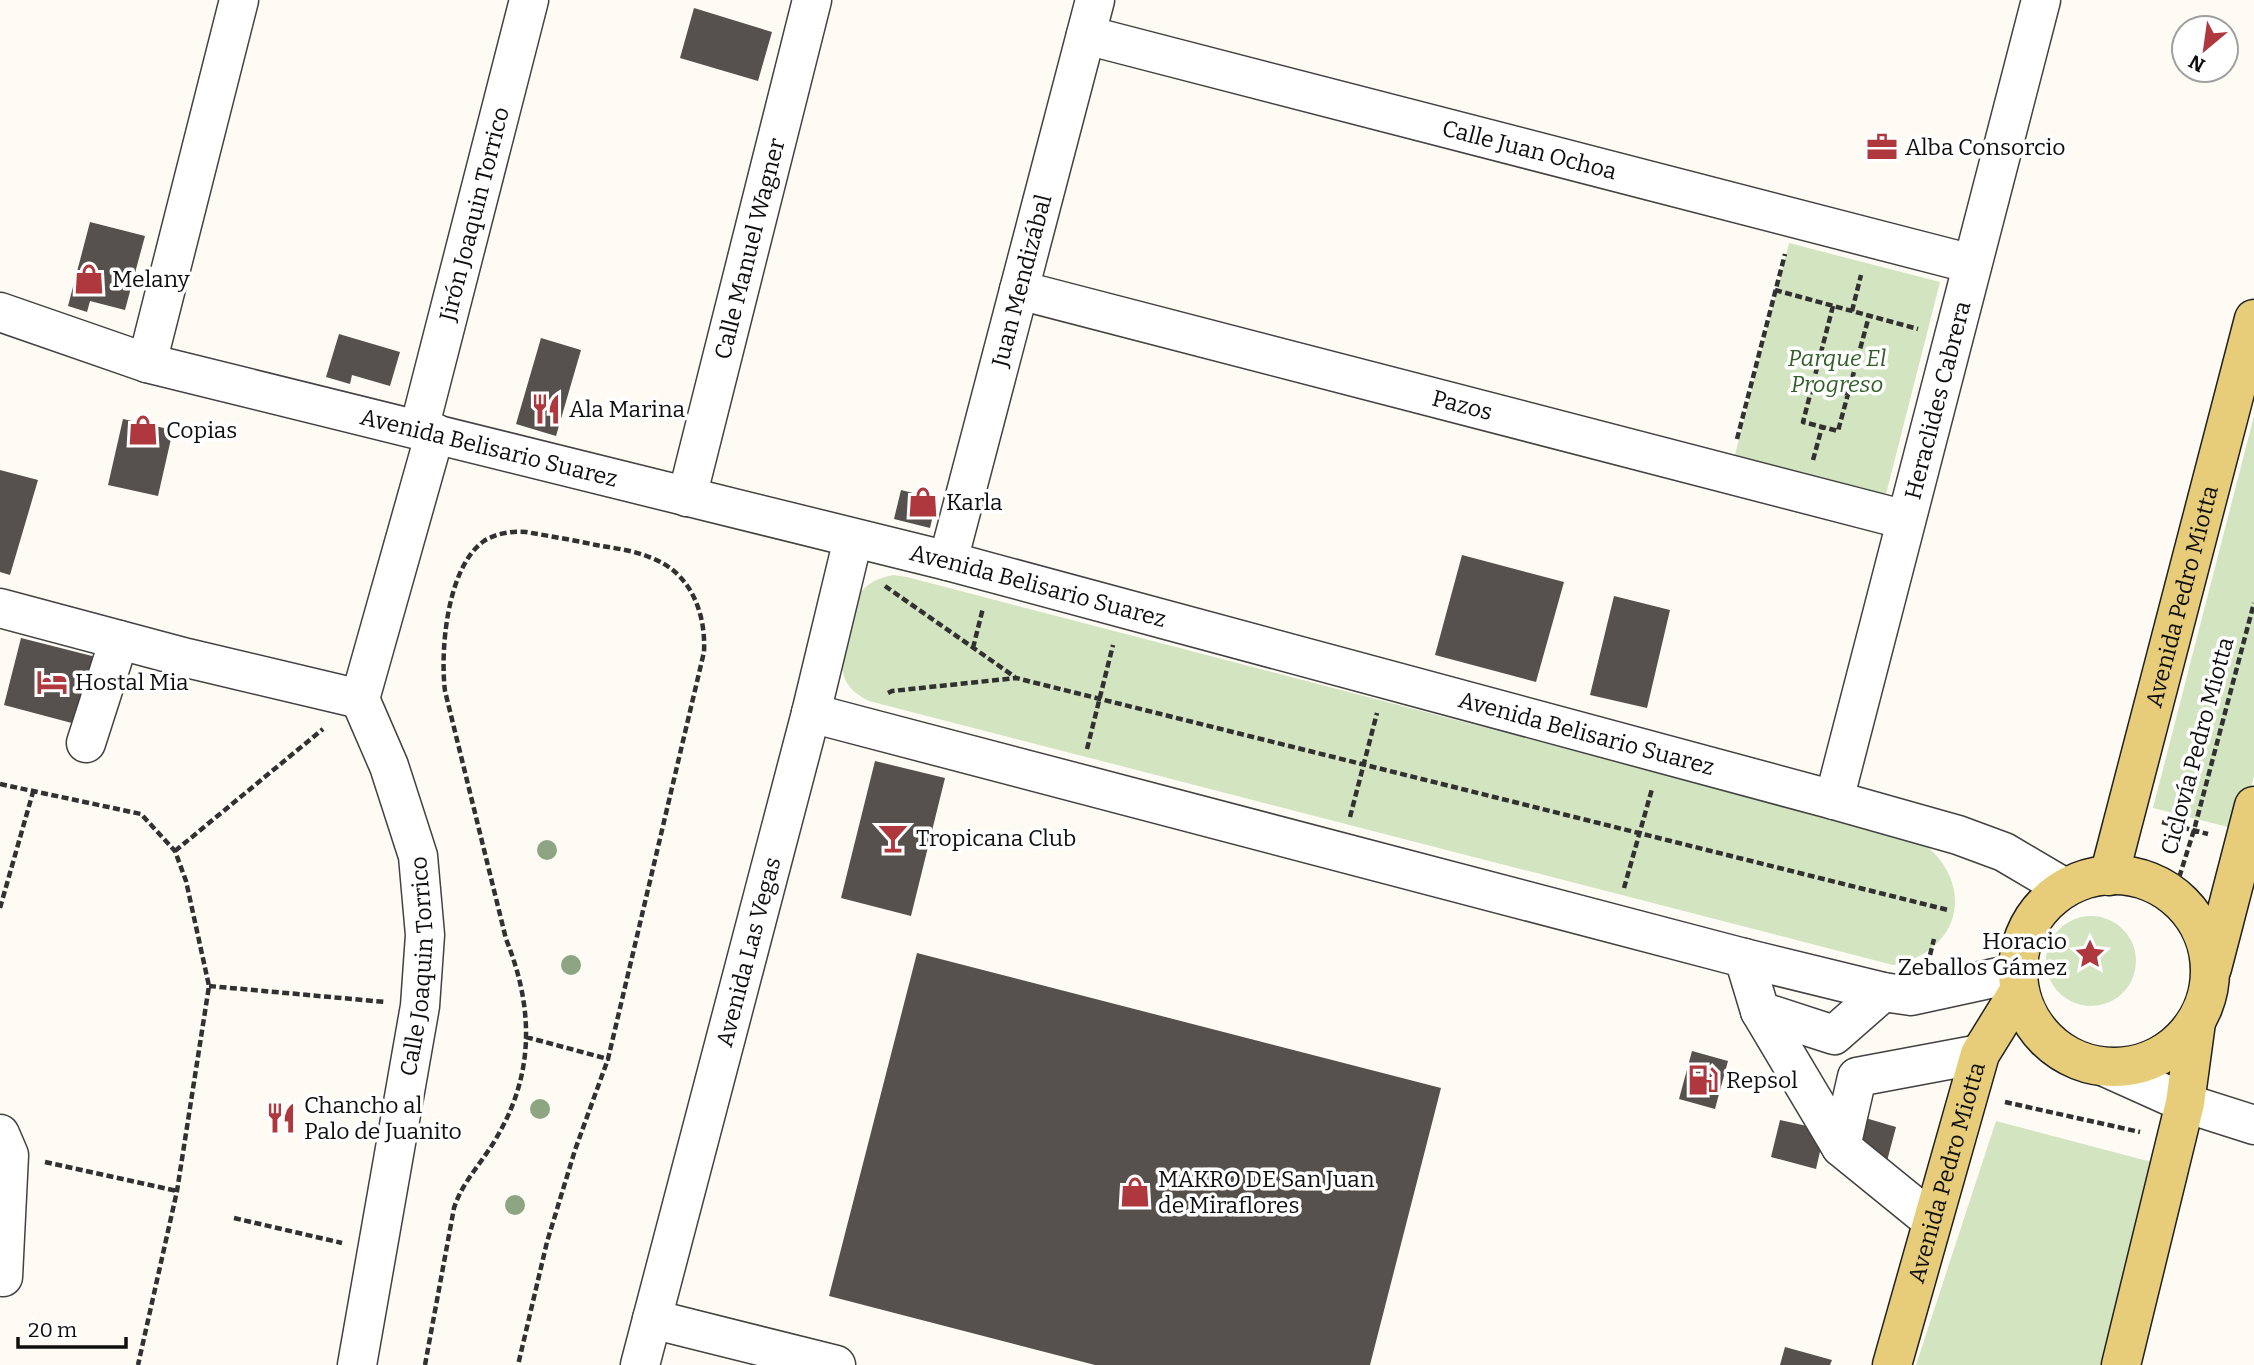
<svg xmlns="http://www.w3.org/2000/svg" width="2254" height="1365" font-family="Bitter,serif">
<rect width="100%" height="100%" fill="#fdfbf3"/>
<path fill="#d3e4c0" d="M1789 243 1940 282 1885 498 1734 459Z
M2254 416V776L2240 830 2153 808Z
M893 575 907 577 1920 841C1977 882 1962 952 1893 965L869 701C836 685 840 664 847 633 854 602 857 582 893 575Z
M2046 961a45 45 0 1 1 90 0a45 45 0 1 1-90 0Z
M1996 1121 2159 1164 2109 1365H1916Z"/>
<path fill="#56514d" d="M694 8 772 32 758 81 680 58Z
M90 222 145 236 125 310 90 301 87 312 68 306Z
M339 334 400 352 390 386 352 375 350 384 326 377Z
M541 338 581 350 556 436 516 424Z
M123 419 173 430 158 496 108 485Z
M0 470 38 480 10 575 0 572Z
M901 490 937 499 930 528 894 519Z
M1462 555 1564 582 1536 682 1435 655Z
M1614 596 1670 610 1647 708 1590 695Z
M21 638 100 658 83 726 4 705Z
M875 761 945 778 911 916 841 898Z
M917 953 1441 1088 1370 1365H1095L829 1296Z
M1692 1051 1728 1061 1715 1109 1679 1099Z
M1862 1117 1896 1127 1887 1161 1852 1151Z
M1780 1120 1825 1130 1816 1169 1771 1157Z
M1785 1347 1832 1360 1830 1365H1780Z"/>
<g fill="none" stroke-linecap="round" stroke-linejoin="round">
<g stroke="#424242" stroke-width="41">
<g id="minor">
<path id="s1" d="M1086 35 1972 264"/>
<path id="s2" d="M1019 290 1906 520"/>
<path id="s3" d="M0 312 147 363 948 561 1834 800 1958 835 2004 852 2065 888"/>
<path d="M147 363 239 0"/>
<path id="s4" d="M419 429 529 0"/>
<path id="s5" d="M687 497 812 0"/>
<path id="s6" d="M948 561 1095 0"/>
<path d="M0 608 187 658 360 699"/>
<path d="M360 699 435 433"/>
<path d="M811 713 1744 958 1883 992 1911 996 2017 973"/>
<path d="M86 743 119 640"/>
<path id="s7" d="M1834 800 2041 0"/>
<path d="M1744 958 1760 1011 1841 1147 1932 1221"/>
<path d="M1760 1011 1834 1035 1883 992"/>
<path d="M2105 1067 2185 1103 2254 1125"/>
<path d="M0 1134 9 1155 3 1277"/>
<path d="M1841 1147 1857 1077 1980 1054"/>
<path d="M652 1319 836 1365"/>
<path id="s8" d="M357 1365 420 1006 425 935 418 856 389 766 360 699"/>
<path id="s9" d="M640 1365 811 713 853 539"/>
</g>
</g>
<g stroke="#202020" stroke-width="41">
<g id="major">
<circle cx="2114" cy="971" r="96"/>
<path id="s10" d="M2109 876 2254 319"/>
<path d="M2212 968 2254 806"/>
<path id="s11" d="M1892 1365 1980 1054 2019 991"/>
<path d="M2121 1365 2185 1103 2196 1022"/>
</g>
</g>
<path stroke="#313131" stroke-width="4.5" stroke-dasharray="7 3.5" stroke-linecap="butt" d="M1775 290 1918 329
M1833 306 1803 422 1838 431 1869 316
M1852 311 1861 275
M1812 386 1849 394
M1737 439 1785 254
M1813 460 1822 427
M885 586 1015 677
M973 648 983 608
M888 693 892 691 1016 678 1948 910
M1087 749 1113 645
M0 784 141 814 175 851 186 881 209 986 177 1191 138 1365
M1350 817 1377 713
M2162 822 2208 834
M175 851 323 729
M1624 888 1652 789
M2173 897 2194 830 2254 603
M0 908 33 792
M1930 955 1934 939
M209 986 385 1002
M526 1037 608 1059
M2005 1102 2140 1132
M45 1162 177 1191
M234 1218 342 1243
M425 1365 454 1208C463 1180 484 1161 498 1135 535 1071 533 1006 506 939L445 691C440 650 447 567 484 541 497 533 511 531 526 532 549 536 573 540 596 545 613 548 632 550 649 557 690 571 706 612 704 652L608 1059 575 1150 547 1242 518 1365"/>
<use href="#minor" stroke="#fff" stroke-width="38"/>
<use href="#major" stroke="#e7cd79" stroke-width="38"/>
</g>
<g fill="#8da583">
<circle cx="547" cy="850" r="10"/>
<circle cx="571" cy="965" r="10"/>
<circle cx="540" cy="1109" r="10"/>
<circle cx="515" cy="1205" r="10"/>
</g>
<defs>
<g id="office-bare" transform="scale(2.415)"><path d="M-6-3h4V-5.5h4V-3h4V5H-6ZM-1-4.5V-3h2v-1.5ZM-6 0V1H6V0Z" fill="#ae383d" stroke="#fff" stroke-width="2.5" paint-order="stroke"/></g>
<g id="shop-bare" transform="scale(2.415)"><path d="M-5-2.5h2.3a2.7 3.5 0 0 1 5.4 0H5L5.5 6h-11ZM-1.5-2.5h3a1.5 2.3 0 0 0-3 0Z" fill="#ae383d" stroke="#fff" stroke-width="2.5" paint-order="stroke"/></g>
<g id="restaurant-bare" transform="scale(2.415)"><path d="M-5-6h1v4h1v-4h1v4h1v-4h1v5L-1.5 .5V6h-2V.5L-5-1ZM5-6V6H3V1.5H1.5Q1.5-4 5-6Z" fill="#ae383d" stroke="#fff" stroke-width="2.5" paint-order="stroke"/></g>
<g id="hotel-bare" transform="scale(2.415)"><path d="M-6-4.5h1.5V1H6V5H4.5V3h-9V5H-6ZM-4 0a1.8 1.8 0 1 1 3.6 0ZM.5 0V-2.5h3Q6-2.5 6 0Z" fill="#ae383d" stroke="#fff" stroke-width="2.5" paint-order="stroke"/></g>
<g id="bar-bare" transform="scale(2.415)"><path d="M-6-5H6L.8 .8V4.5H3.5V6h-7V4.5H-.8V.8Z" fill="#ae383d" stroke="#fff" stroke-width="2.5" paint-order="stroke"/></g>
<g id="sight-bare" transform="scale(2.415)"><path d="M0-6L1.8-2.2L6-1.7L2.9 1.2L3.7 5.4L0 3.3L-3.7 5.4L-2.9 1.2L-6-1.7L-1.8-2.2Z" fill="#ae383d" stroke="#fff" stroke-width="2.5" paint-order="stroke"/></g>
<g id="fuel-bare" transform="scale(2.415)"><path d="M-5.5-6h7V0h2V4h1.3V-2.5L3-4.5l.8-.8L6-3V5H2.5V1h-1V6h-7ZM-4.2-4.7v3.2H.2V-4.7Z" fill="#ae383d" stroke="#fff" stroke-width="2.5" paint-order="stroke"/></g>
</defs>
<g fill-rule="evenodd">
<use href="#office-bare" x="1882" y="147"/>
<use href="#shop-bare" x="89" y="279"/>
<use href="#restaurant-bare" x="546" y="409"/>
<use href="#shop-bare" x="143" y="430"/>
<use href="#shop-bare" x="923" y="502"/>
<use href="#hotel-bare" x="52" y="682"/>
<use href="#bar-bare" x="893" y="838"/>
<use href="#sight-bare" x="2090" y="954"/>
<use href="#fuel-bare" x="1703" y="1080"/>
<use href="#restaurant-bare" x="281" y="1118"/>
<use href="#shop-bare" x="1135" y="1192"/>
</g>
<g text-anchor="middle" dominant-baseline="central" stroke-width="7" stroke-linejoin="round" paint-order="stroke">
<g font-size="23" fill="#0f0f0f" stroke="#fff" text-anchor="start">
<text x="1905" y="147">Alba Consorcio</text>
<text x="112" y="279">Melany</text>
<text x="569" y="409">Ala Marina</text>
<text x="166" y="430">Copias</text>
<text x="946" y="502">Karla</text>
<text x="75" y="682">Hostal Mia</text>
<text x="916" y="838">Tropicana Club</text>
<text x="2067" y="941" text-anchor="end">Horacio<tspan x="2067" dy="26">Zeballos Gámez</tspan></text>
<text x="1726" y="1080">Repsol</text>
<text x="304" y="1105">Chancho al<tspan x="304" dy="26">Palo de Juanito</tspan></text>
<text x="1158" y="1179">MAKRO DE San Juan<tspan x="1158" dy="26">de Miraflores</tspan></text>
</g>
<g font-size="23" fill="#0f0f0f" stroke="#fff">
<text stroke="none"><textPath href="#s1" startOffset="458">Calle Juan Ochoa</textPath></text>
<text stroke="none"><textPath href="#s4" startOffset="222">Jirón Joaquin Torrico</textPath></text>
<text stroke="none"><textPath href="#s5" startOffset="256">Calle Manuel Wagner</textPath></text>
<text stroke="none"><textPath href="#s6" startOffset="290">Juan Mendizábal</textPath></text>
<text stroke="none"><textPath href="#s7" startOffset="413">Heraclides Cabrera</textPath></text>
<text stroke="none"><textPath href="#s2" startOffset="458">Pazos</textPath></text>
<text stroke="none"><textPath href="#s3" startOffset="508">Avenida Belisario Suarez</textPath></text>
<text stroke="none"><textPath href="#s3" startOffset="1074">Avenida Belisario Suarez</textPath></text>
<text stroke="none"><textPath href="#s10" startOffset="289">Avenida Pedro Miotta</textPath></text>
<text stroke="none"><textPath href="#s3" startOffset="1642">Avenida Belisario Suarez</textPath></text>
<text transform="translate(2197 746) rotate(-75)">Ciclovía Pedro Miotta</text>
<text stroke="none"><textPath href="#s9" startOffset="427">Avenida Las Vegas</textPath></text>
<text stroke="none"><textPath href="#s8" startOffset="404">Calle Joaquin Torrico</textPath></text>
<text stroke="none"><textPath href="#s11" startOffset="200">Avenida Pedro Miotta</textPath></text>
</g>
<g font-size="23" font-style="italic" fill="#325f27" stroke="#fff">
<text x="1837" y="358">Parque El<tspan x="1837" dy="26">Progreso</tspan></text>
</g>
</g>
<g transform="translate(2205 49) rotate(209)"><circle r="33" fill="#ffffff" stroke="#9f9f9f" stroke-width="2"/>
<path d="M0-5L12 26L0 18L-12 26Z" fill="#ae383d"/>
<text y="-10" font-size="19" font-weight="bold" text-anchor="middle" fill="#0f0f0f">N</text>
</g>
<path d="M18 1337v10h108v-10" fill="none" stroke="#0f0f0f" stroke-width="3.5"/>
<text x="28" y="1337" font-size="21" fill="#0f0f0f" stroke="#ffffff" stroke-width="5" paint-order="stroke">20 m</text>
</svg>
